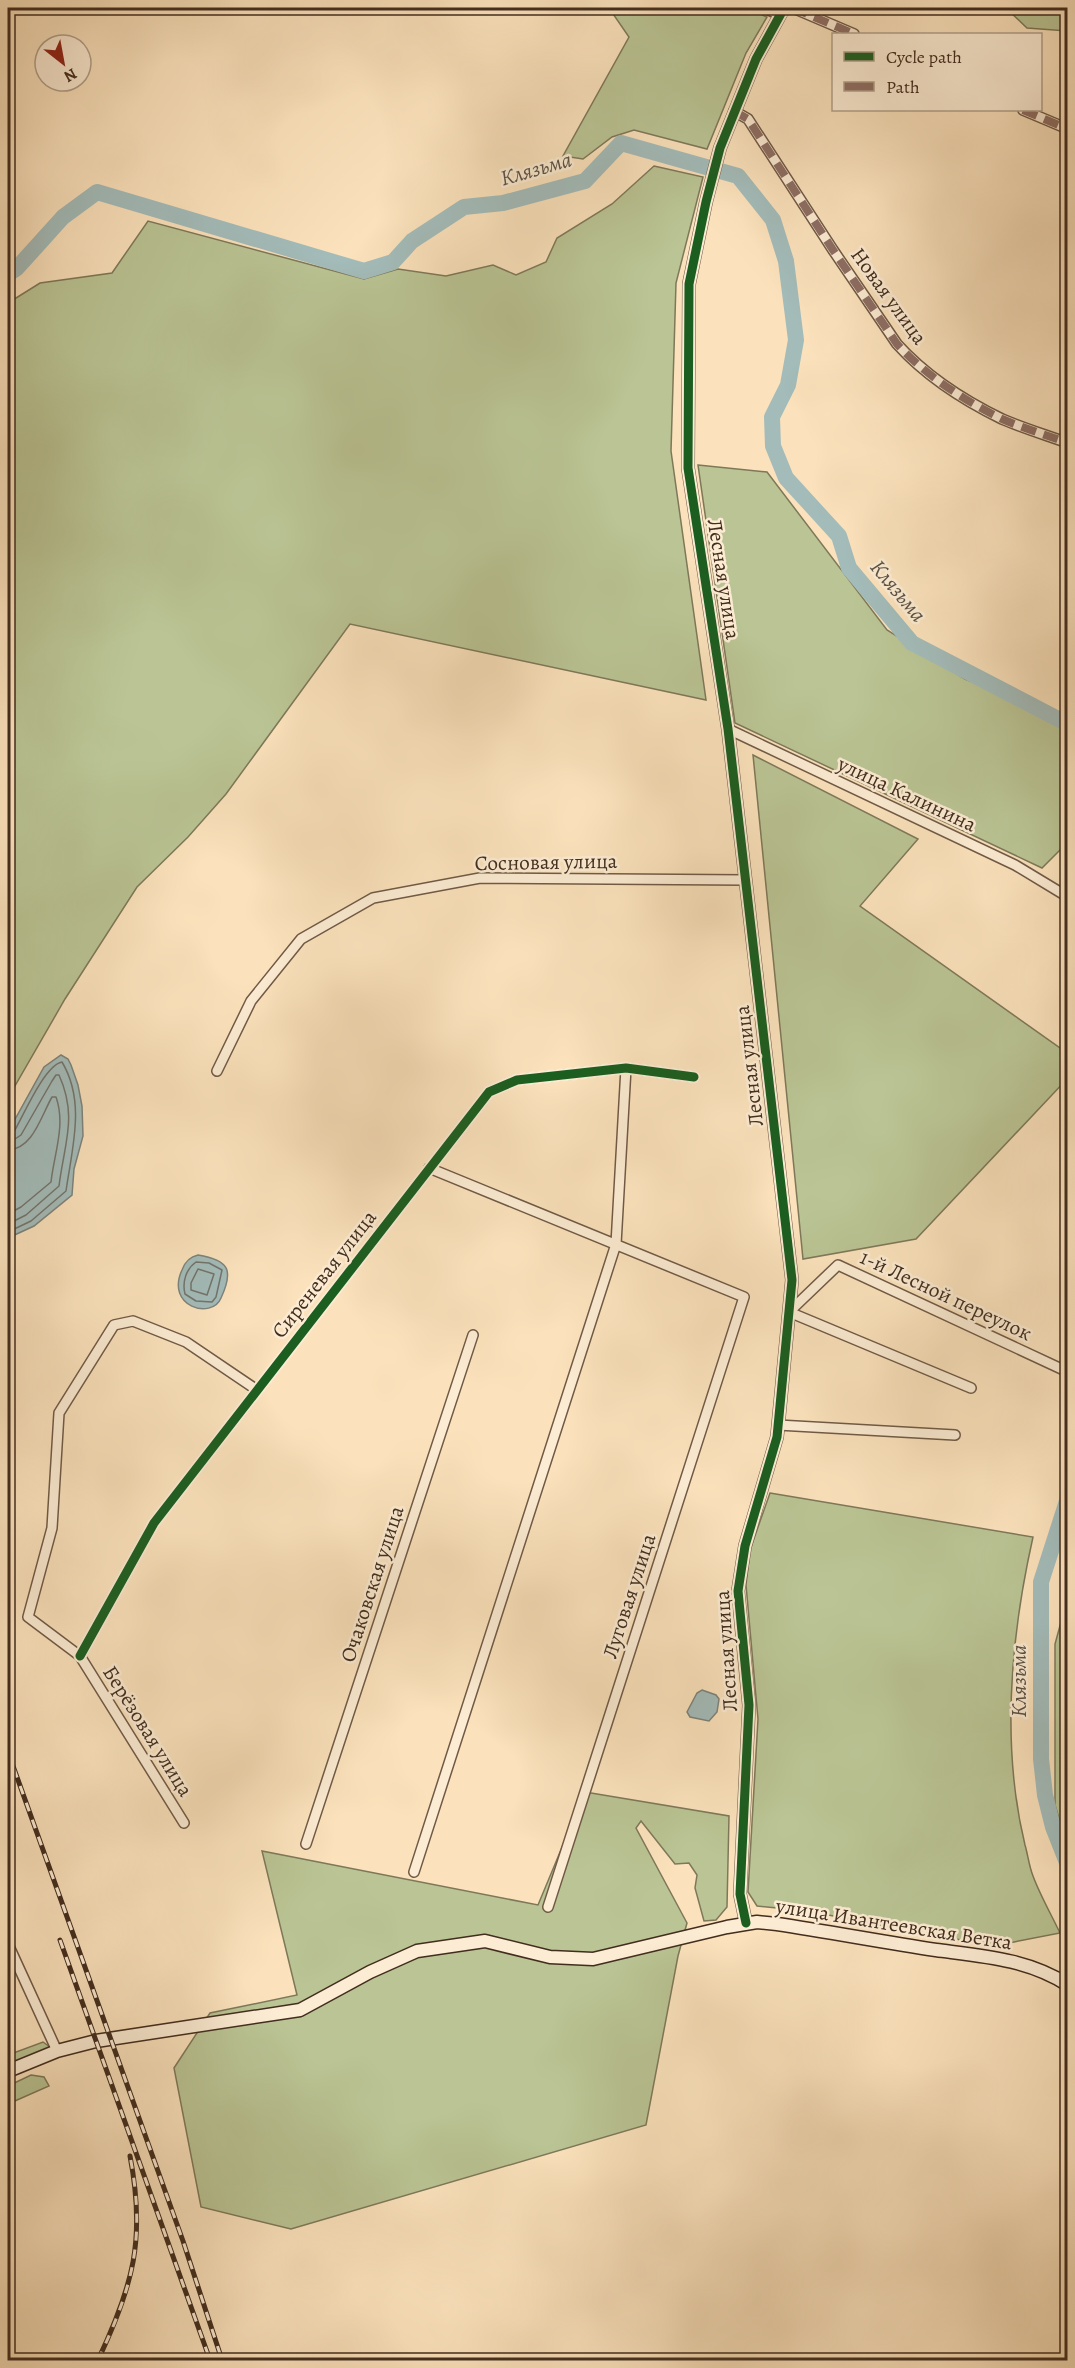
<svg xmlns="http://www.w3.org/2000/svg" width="1075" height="2368" font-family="Alegreya,serif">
<rect width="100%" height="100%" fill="#fbe2bc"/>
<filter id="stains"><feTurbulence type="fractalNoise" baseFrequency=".00333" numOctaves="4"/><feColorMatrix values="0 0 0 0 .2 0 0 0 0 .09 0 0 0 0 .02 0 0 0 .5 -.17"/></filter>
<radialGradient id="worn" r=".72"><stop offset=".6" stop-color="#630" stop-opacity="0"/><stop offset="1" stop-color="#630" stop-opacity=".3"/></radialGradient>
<path fill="#bac494" stroke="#7e7859" stroke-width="1.5" d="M609 8H746L767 17 746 53 707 149 634 130 612 137 583 159 563 156 629 37Z
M1006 8H1067V31L1027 28Z
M654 166 703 177 676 283 671 451 706 700 350 624 226 794 188 837 137 887 65 999 8 1098V303L40 283 112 273 148 221 364 279 398 269 446 276 493 265 516 275 546 262 557 238 612 204Z
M698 465 767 472 887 630 965 679 1067 720V843L1042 868 735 723Z
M753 755 918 839 860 906 1067 1053V1079L916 1239 803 1259Z
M770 1493 1033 1537C1011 1635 1001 1746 1025 1845 1028 1855 1029 1866 1033 1876 1040 1895 1051 1914 1060 1933L993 1946 807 1911 757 1906 748 1892 758 1719 746 1585 750 1550Z
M1067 1600V1845L1055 1805V1644Z
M585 1792 729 1816 727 1907 716 1920 704 1921 695 1888 697 1875 689 1863 675 1864 641 1821 636 1828 687 1923 678 1956 646 2125 291 2229 201 2207 174 2068 210 2013 297 1995 262 1851 538 1905Z
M43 2042 50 2047 8 2067V2055Z
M31 2075 44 2077 49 2086 8 2104V2086Z"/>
<path fill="#a3bcba" stroke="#7c837c" stroke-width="1.5" d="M61 1055 68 1059 71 1065 78 1085 82 1106 83 1136 74 1169 72 1195 34 1226 8 1238V1132L44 1067Z
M198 1255C229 1260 234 1270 221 1298 212 1320 165 1307 182 1270 185 1262 189 1257 198 1255Z
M702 1690 716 1695 719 1699 717 1712 709 1721 690 1717 687 1712 697 1693Z"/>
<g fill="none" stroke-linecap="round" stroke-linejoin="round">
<path stroke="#72746c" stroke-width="1.5" d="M8 1133 15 1130C24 1114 45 1065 62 1062 86 1102 72 1148 66 1191L31 1221 8 1232
M8 1141 15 1139 21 1135 52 1081 56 1075H59C78 1117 64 1144 59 1186L26 1215 8 1224
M8 1150C33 1149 41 1116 52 1097H56C66 1125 54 1154 51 1182L21 1207 8 1214
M196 1262 209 1263 222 1270 216 1297 212 1302 196 1301 185 1294C182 1282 186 1269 196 1262Z
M198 1269 214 1274 207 1295 191 1290V1283Z"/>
<path stroke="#a3bcba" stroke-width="16" d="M8 274 17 268 63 217 97 192 364 271 393 262 412 241 464 207 503 203 585 181 621 143 738 176 773 220 786 261 796 340 788 385 772 417 773 446 786 478 839 536 849 568 912 643 1062 721 1068 720
M1068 1498 1041 1582V1759L1045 1795 1053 1827 1068 1865"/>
<g stroke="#705a46" stroke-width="12">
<path id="minor" d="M764 8 780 15
M793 8 854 34
M1023 110 1068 129
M734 111 748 119 833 250 897 344C925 375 965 401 1002 419 1023 428 1046 435 1068 443
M728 729 1015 865 1068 897
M217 1071 251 1001 301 939 373 898 480 878 745 880
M429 1168 744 1297 548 1907
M971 1388 789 1312 838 1265 1068 1372
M778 1425 955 1435
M80 1656 154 1523 489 1092 517 1080 626 1068 694 1077
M184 1823 80 1656 28 1617 52 1528 59 1413 114 1325 133 1321 186 1342 257 1390
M306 1844 473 1335
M414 1872 616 1244 626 1068
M8 1944 57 2051"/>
</g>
<g stroke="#705a46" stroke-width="14">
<path id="tertiary" d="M746 1923 740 1894 749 1705 738 1591 745 1546 777 1437 792 1280 728 729 688 468 689 284 706 202 720 148 756 59 784 8"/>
</g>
<g stroke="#422d1e" stroke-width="15">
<path id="secondary" d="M8 2071 57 2051 96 2041 300 2010 370 1972 417 1951 485 1941 550 1957 593 1959 727 1927 757 1922 777 1924C830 1932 883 1942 936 1950 982 1956 1028 1959 1068 1985"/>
</g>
<use href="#minor" stroke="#fcecd3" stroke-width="9"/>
<use href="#tertiary" stroke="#fcecd3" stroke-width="10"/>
<use href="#secondary" stroke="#fcecd3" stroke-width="12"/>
<g stroke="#422d1e" stroke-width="5">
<path id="rail" d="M8 1752 183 2241 222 2360
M60 1940 210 2360
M98 2360C133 2286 146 2239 130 2156"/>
</g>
<use href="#rail" stroke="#fcecd3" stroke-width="3" stroke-dasharray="9" stroke-linecap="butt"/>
<path stroke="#8d6e63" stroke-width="8" stroke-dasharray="15 8" stroke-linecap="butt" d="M793 8 854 34
M1023 110 1068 129
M734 111 748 119 833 250 897 344C925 375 965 401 1002 419 1023 428 1046 435 1068 443"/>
<g stroke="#fcecd3" stroke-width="13">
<path id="cycleway" d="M80 1656 154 1523 489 1092 517 1080 626 1068 694 1077
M746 1923 740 1894 749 1705 738 1591 745 1546 777 1437 792 1280 728 729 688 468 689 284 706 202 720 148 756 59 784 8"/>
</g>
<use href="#cycleway" stroke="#1b5e20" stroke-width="9"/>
</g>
<g text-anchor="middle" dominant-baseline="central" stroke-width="5" stroke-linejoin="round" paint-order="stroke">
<g font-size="21" fill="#422d1e" stroke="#fcecd3">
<text transform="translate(889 296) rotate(54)">Новая улица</text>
<text transform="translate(724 579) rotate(81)">Лесная улица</text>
<text transform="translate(907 794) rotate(25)">улица Калинина</text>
<text transform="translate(546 862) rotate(-1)">Сосновая улица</text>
<text transform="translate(749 1066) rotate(-97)">Лесная улица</text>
<text transform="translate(324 1274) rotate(-52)">Сиреневая улица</text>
<text transform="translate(946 1295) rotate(25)">1-й Лесной переулок</text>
<text transform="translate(372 1584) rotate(-72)">Очаковская улица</text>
<text transform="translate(629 1596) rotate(-72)">Луговая улица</text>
<text transform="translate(726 1651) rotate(-94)">Лесная улица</text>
<text transform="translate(148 1731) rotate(58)">Берёзовая улица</text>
<text transform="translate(894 1924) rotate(9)">улица Ивантеевская Ветка</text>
</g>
<g font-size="22" font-style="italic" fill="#5a5145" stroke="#fcecd3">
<text transform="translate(536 169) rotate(-16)">Клязьма</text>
<text transform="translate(898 591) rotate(50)">Клязьма</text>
<text transform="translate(1019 1681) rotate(-90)">Клязьма</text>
</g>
</g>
<rect width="1075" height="2368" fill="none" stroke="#fbe2bc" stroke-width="30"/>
<rect x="9" y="9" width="1057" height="2350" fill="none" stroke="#422d1e" stroke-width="3"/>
<rect x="15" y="15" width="1045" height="2338" fill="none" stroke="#422d1e" stroke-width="1.5"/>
<rect x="832" y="33" width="210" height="78" fill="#fcecd3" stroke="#b2a08b" stroke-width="1.5"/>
<rect x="844" y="52" width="30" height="9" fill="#1b5e20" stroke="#b2a08b" stroke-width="1.5"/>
<text x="886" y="63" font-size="18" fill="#422d1e">Cycle path</text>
<rect x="844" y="82" width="30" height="9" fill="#8d6e63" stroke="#b2a08b" stroke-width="1.5"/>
<text x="886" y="93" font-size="18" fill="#422d1e">Path</text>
<g transform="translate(63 63) rotate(149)"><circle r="28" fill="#fcecd3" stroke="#b2a08b" stroke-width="1.5"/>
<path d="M0-4.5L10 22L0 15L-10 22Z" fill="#8f2418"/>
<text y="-9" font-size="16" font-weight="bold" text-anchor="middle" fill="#422d1e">N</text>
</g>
<rect width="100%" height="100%" filter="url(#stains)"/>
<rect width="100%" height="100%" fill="url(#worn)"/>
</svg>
